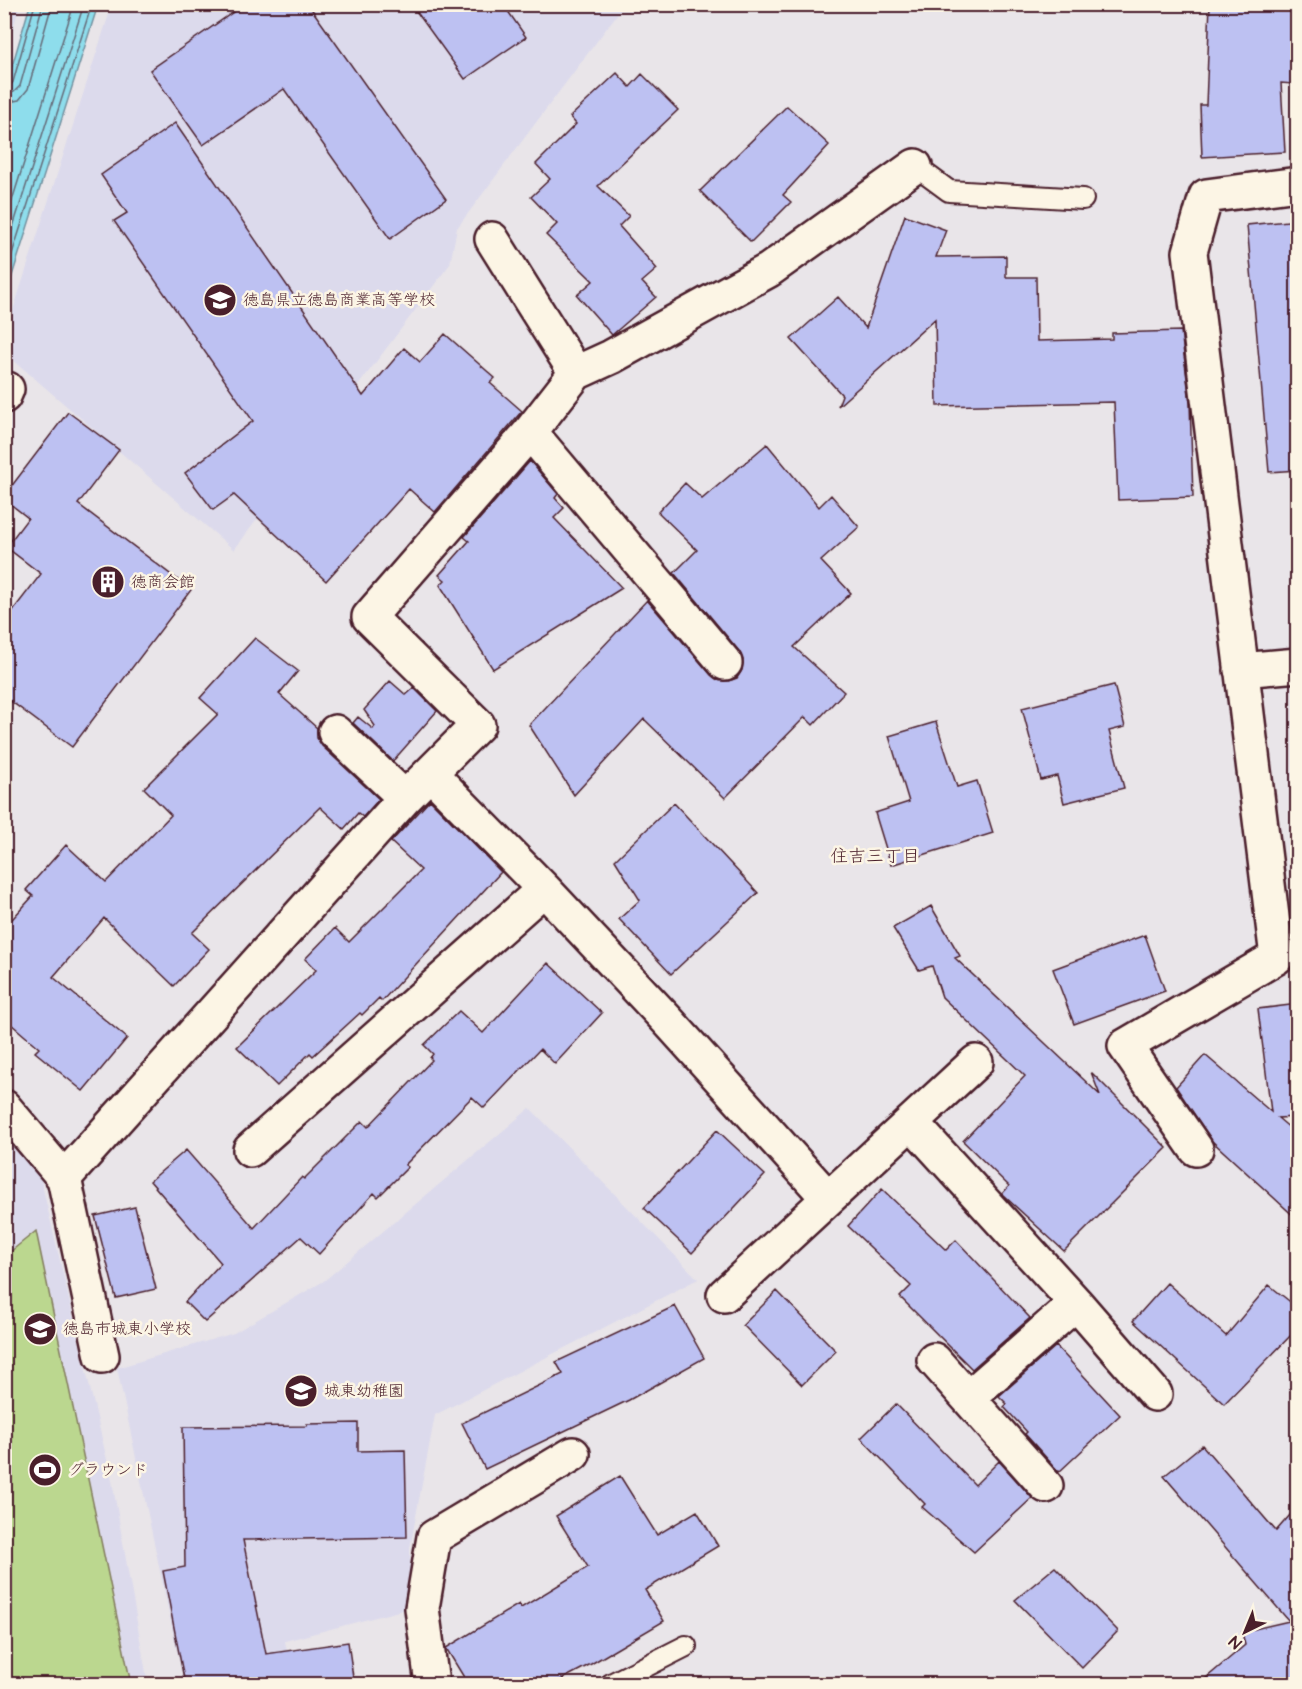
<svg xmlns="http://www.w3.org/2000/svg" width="1302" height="1689" font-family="'Architects Daughter','Klee One',sans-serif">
<rect width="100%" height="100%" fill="#e9e5e9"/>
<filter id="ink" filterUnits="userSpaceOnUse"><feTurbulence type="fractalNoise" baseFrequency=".0167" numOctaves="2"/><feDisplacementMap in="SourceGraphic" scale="12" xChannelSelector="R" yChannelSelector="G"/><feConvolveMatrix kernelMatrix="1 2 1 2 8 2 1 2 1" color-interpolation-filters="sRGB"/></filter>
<g filter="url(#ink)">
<path fill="#dcdaec" d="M5 4 20 5 5 55 4 5Z
M112 5H624L457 228 450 264 234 550 5 353V335Z
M530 1108 698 1279 435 1415 410 1548V1608L285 1641 293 1684H184L117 1368 234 1333 324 1281Z
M4 1134 40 1176 112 1481 148 1684H5Z"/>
<path fill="#bbd78f" stroke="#827b5d" stroke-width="1.5" d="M36 1231 131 1684H5V1256Z"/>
<path fill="#8eddec" stroke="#73919f" stroke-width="1.5" d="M30 5H98L5 298V90Z"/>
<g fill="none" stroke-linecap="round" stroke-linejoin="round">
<path stroke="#656b78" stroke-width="1.5" d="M4 87 10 86 13 82 35 4
M4 94 14 92 20 86 43 4
M4 103 19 100 28 89 52 4
M4 226 74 4
M4 255 84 4
M4 279 92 4"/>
</g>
<path fill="#bdc1f2" stroke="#4a1f2b" stroke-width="1.5" d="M245 4H308L446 199 390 239 284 89 203 145 150 70Z
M411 4H503L526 37 465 79Z
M1210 4H1295L1293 84 1281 83 1285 152 1202 157 1200 105H1206Z
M617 73 630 87 642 74 678 110 598 186 629 216 619 226 657 269 642 282 656 297 612 335 577 295 593 281 546 235 557 224 531 197 550 179 536 164 576 124 570 117Z
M787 106 829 145 783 195 791 202 751 242 700 191Z
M175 123 363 396 404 348 420 362 445 334 495 378 490 383 522 411 435 512 409 489 326 581 234 495 213 510 185 473 253 421 114 221 127 213 101 175Z
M905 215 946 230 936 257 1006 256V277H1036L1037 341 1112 339V333L1181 331 1190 403 1193 497 1118 500 1114 402 937 406 935 319 838 406 842 395 791 339 838 297 866 328Z
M1298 220V470L1269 472 1247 225Z
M68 412 119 450 78 504 191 590 72 747 4 696V622L41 574 6 547 28 518 4 499V496Z
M767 444 819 507 831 495 859 527 821 561 851 593 794 647 844 692 813 725 805 717 725 798 644 719 574 795 529 725 647 600 711 675 718 680 728 681 737 678 742 670 743 660 739 651 674 573 697 550 658 512 685 483 702 499Z
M530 461 558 494 555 498 564 508 554 518 622 588 493 669 440 585 445 580 439 575 469 541 464 537Z
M255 638 298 671 279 694 317 728V738L322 746 379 799 363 817 358 813 344 829 320 807 192 933 209 949 174 986 104 918 53 977 127 1038 83 1091 35 1052 39 1048 4 1018V928L33 896 26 890 66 845 106 882 171 815 144 788 218 714 200 698Z
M390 681 406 695 414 688 437 711 393 761 353 723 358 717 373 729 375 726 364 710Z
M1114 685 1125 727 1109 731 1124 788 1064 803 1057 776 1041 780 1022 708Z
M936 722 957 787 977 781 993 833 891 865 875 813 909 802 889 736Z
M430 800 501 872 382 1001 379 998 362 1015 360 1013 313 1056 310 1053 277 1086 237 1047 316 970 305 959 335 928 349 942 421 870 391 842Z
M674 803 758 893 671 974 619 919 640 900 615 860Z
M931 906 960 956 955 958 1100 1095 1091 1072 1167 1148 1064 1251 1002 1194 1009 1186 963 1141 1025 1076 942 997 932 966 919 970 893 928Z
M1145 935 1165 991 1074 1024 1053 969Z
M548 963 602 1013 555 1064 540 1049 484 1108 472 1097 405 1165 408 1167 378 1197 374 1193 319 1254 301 1237 205 1322 185 1302 221 1263 150 1181 186 1150 254 1228 302 1177 304 1179 362 1121 368 1127 432 1060 430 1058 433 1054 424 1045 459 1011 483 1033Z
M1298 1004V1117L1278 1118 1298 1135V1220L1212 1141 1176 1087 1205 1055 1271 1112 1258 1009Z
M717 1130 765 1175 692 1253 644 1208Z
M882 1189 946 1250 956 1240 1030 1318 972 1369 900 1297 911 1286 848 1226Z
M135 1207 156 1289 116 1298 95 1216Z
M1167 1283 1226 1336 1269 1285 1298 1308V1328L1224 1404 1133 1321Z
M777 1291 836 1351 802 1385 743 1325Z
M675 1306 704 1358 629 1400 485 1469 462 1423 563 1374 556 1362Z
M1056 1346 1120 1415 1059 1472 1025 1434 1027 1432 1004 1407 1007 1404 999 1396Z
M896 1404 975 1485 999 1461 1032 1498 974 1552 922 1507 925 1504 861 1438Z
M358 1423V1451L405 1450 407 1537 243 1540 266 1654 348 1642 354 1684H185L163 1571 185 1567 183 1427 307 1426V1424Z
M1202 1445 1276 1531 1298 1506V1684H1199L1245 1645 1242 1632 1289 1621 1164 1476Z
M620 1476 657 1535 697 1511 718 1546 645 1590 664 1621 591 1664 553 1684H468L446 1648 519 1604 521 1608 588 1567 556 1516Z
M1055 1567 1118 1631 1082 1668 1015 1600Z"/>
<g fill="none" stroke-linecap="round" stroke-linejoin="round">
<g stroke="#4a1f2b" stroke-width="24">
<path id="lane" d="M915 166 949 191 1083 199
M611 1684 686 1646"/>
</g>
<g stroke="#4a1f2b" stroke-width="38">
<path id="street" d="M492 239 576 373
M4 396 7 389
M530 432 725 663
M1241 670 1298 665
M335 732 405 798
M430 773 544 889 669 1022 828 1198
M4 1107 64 1178 102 1356
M911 1122 1076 1303 1155 1394
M1196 1149 1125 1046 1277 957 1190 252 1206 196 1298 184
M250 1150 544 889
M64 1178 405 798 478 725 369 617 530 432 576 373 611 357 769 270 915 166
M724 1295 976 1062
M934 1360 1046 1486
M968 1398 1076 1303
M432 1684 422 1608 434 1537 573 1454"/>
</g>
<use href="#lane" stroke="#fcf5e5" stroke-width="20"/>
<use href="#street" stroke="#fcf5e5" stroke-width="33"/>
</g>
</g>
<defs>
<g id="school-disc" transform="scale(1.725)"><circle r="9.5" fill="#4a1f2b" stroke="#fcf5e5"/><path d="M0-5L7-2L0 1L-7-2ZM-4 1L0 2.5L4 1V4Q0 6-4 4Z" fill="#fff"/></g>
<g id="building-disc" transform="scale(1.725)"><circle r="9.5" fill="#4a1f2b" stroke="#fcf5e5"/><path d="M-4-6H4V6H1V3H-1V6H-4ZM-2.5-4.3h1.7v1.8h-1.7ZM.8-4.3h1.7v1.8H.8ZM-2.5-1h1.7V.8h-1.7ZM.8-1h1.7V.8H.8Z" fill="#fff"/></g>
<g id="stadium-disc" transform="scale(1.725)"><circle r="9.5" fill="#4a1f2b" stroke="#fcf5e5"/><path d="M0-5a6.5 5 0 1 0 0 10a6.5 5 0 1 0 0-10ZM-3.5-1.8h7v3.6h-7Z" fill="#fff"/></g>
</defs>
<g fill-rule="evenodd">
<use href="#school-disc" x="220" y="300"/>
<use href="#building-disc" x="108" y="582"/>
<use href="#school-disc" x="40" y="1329"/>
<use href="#school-disc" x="301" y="1391"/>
<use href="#stadium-disc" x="45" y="1470"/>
</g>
<g text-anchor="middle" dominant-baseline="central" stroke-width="5" stroke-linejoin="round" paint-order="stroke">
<g font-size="16" fill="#4a1f2b" stroke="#fcf5e5" text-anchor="start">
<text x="243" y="300">徳島県立徳島商業高等学校</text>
<text x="131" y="582">徳商会館</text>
<text x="63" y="1329">徳島市城東小学校</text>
<text x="324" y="1391">城東幼稚園</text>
<text x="68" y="1470">グラウンド</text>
</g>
<g font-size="18" fill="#4a1f2b" stroke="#fcf5e5">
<text x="875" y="856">住吉三丁目</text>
</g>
</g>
<rect width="1302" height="1689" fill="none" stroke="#fcf5e5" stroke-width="24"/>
<rect x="12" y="12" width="1278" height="1665" fill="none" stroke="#4a1f2b" stroke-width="2" filter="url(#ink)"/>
<g transform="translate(1245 1632) rotate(223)" stroke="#fcf5e5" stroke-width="4.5" paint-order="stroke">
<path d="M0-4.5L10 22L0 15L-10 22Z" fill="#4a1f2b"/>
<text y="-9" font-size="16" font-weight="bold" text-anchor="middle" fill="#4a1f2b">N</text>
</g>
</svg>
